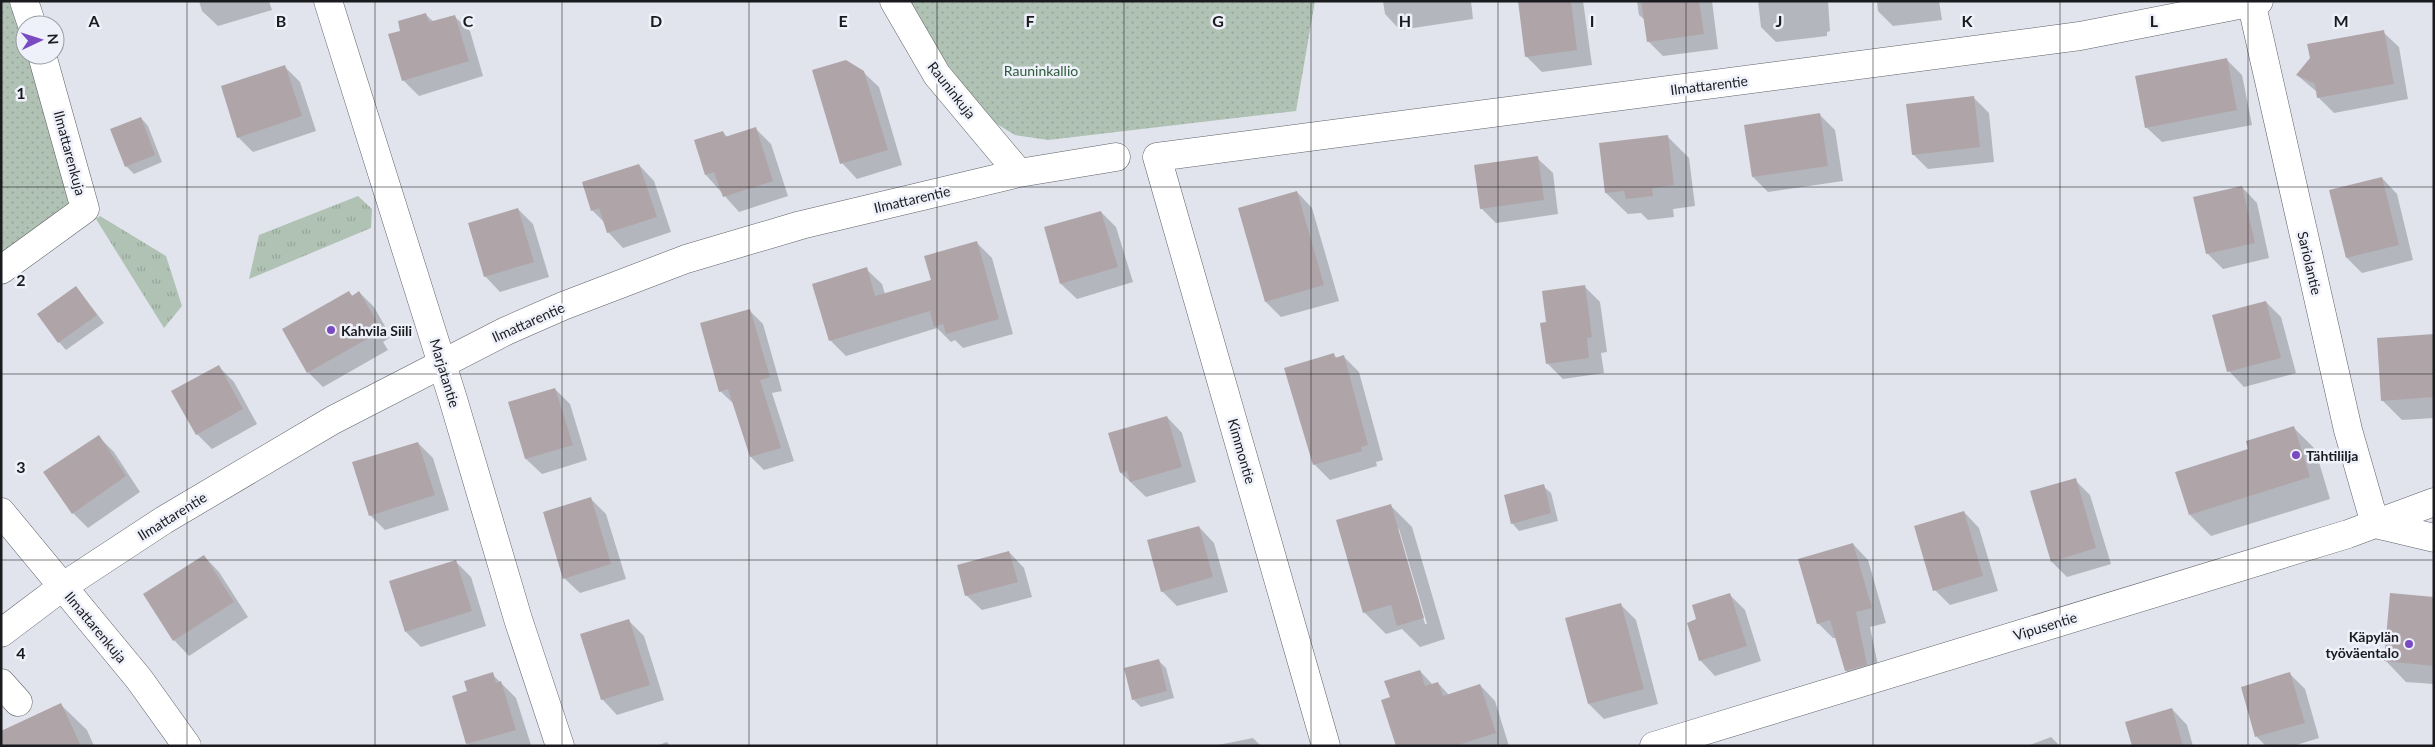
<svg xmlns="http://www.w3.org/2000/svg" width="2435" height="747" font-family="Lato,sans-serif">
<defs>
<pattern id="grass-tufts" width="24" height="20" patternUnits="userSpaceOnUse" patternTransform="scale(1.25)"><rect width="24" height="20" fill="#b0c2b4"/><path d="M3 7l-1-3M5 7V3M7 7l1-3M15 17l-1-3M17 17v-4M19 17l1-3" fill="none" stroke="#97a69a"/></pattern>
<pattern id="park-dots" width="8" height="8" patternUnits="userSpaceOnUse" patternTransform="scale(1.25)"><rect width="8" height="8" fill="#b0c2b4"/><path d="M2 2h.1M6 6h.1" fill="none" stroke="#97a69a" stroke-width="1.8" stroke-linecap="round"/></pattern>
</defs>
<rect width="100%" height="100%" fill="#e1e4ed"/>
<path fill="url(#grass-tufts)" d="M358 196 372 209 371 228 249 279 259 235Z
M100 216 166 256 182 306 164 328 96 219Z"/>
<path fill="url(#park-dots)" d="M1 1H14L25 34V55H32L75 201 1 261Z
M908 1H1315L1296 111 1048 140 1015 135 990 120 928 39Z"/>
<path fill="#0003" fill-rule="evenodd" d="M199 1H269L272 10 218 26 202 11Z
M1383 1H1471L1473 19 1400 30 1385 14Z
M1519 1H1583L1592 65 1542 72 1526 56Z
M1637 1H1712L1718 49 1663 56 1648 41 1645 20 1639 15Z
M1758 1H1828L1830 31 1827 32V36L1776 42 1761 27Z
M1877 1H1939L1942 20 1893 26 1878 11Z
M425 14 434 22 454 16 470 31 483 76 419 96 403 80 402 32Z
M2383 32 2399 47 2408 99 2334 113 2318 97 2317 92 2297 75Z
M2227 60 2242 75 2252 125 2162 142 2146 127Z
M284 66 300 82 316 131 253 152 238 137Z
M863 72 879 87 902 165 857 179 842 163Z
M1973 97 1989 113 1994 162 1928 169 1913 154Z
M1820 115 1835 130 1843 181 1768 192 1753 177Z
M141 118 148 126 162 162 134 174 126 166Z
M756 129 771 144 788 196 739 212 706 175 695 141 723 132 728 138Z
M1667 136 1689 158 1695 206 1673 209 1674 217 1648 220 1641 213 1628 214 1606 193 1600 144Z
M1537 158 1553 173 1558 214 1496 223 1481 208Z
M639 165 654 181 671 232 623 248 608 232 605 223 592 210Z
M2382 178 2397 194 2413 260 2362 273 2347 258Z
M2242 187 2257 203 2269 258 2223 269 2207 253Z
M1297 192 1312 208 1339 301 1281 317 1266 302Z
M518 209 533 224 549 277 500 292 485 276Z
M1101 212 1116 227 1133 282 1077 299 1061 284Z
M976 242 992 258 1013 334 963 348 955 340 951 342 937 328 846 356 831 341 813 285 866 269 882 284 885 294 932 281Z
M1584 286 1600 302 1607 352 1601 353 1604 373 1563 379 1547 363 1548 323Z
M76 287 104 323 66 350 59 342Z
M359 292 374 307 391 337 383 342 388 350 323 387 308 372 349 293 353 296Z
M2266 302 2281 317 2296 373 2244 387 2229 371Z
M749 310 763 324 782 391 772 393 794 461 764 470 751 457 735 405 720 391Z
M2434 336V418L2402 420 2383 401Z
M1334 355 1337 358 1343 356 1359 372 1383 460 1376 462 1377 466 1330 480 1315 465 1286 369Z
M218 366 234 382 257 424 212 449 197 434Z
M555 389 570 404 587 460 542 474 526 459 509 403Z
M1167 417 1182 433 1196 482 1146 497 1121 473 1110 434Z
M2294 428 2315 449 2330 499 2211 536 2190 515 2250 450Z
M99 437 114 452 140 492 88 528 73 513Z
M418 443 433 458 449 510 385 530 370 515Z
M2075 480 2090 495 2111 564 2067 577 2052 562Z
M1543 486 1551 493 1558 521 1519 531 1512 523Z
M591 499 606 514 626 579 580 593 564 578Z
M1390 505 1412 527 1445 639 1420 647 1402 629 1386 634 1364 612ZM1397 529H1399L1427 624H1425Z
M1964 512 1979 528 1998 591 1950 605 1935 590Z
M1199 527 1214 543 1228 592 1177 606 1162 591Z
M1853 544 1868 560 1886 623 1870 627 1881 680 1861 686 1846 671 1836 638H1833L1818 623Z
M1009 552 1024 568 1032 597 982 610 966 595Z
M204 556 219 572 248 617 189 656 174 640Z
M456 562 471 577 486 626 421 647 406 632Z
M1730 595 1745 610 1761 661 1715 676 1700 660 1698 620Z
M2434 598V684L2406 682 2385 660Z
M1620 604 1636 620 1658 704 1604 719 1589 704Z
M629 621 644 636 664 700 617 715 602 699Z
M1159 661 1166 668 1174 698 1141 707 1133 699Z
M1420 671 1433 685 1438 683 1449 695 1480 685 1495 701 1509 746H1397L1391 698Z
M492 674 516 698 531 745 470 746 468 744 454 697 469 692Z
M2290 674 2305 689 2319 738 2293 746H2266L2257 737 2242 688Z
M61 705 87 730 94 746H1Z
M2172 709 2187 725 2193 746H2134Z
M2051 737 2060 746H2027Z
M1253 738 1261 746H1213Z
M667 742 670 746H656Z"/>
<path fill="#afa5a8" d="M1518 1H1571L1577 50 1525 57Z
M1641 1H1699L1704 34 1647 42Z
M426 13 429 22 455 15 469 61 402 81 388 34 400 31 398 21Z
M2384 30 2394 84 2317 98 2315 84 2296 75 2310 58 2307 44Z
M2227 58 2237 110 2145 128 2135 76Z
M846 60 864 71 888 150 840 164 812 70Z
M285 65 302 116 237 138 221 86Z
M1974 96 1980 147 1912 155 1906 104Z
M1820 113 1828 166 1752 177 1744 125Z
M141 117 155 155 125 167 110 129Z
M756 127 773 181 723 197 714 172 705 175 694 140 723 131 725 137Z
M1668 135 1674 185 1652 188 1653 196 1626 199 1624 191 1605 193 1599 143Z
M1538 156 1544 200 1480 209 1474 165Z
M639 164 657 217 607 233 599 208 591 211 582 182Z
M2382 177 2399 245 2346 258 2329 190Z
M2242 186 2255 243 2206 254 2193 197Z
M1297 191 1324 285 1265 302 1238 208Z
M518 208 534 262 484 277 468 223Z
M1101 211 1118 267 1060 284 1044 227Z
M977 241 999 319 946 334 943 324 934 327 930 311 829 341 812 284 867 267 875 296 931 280 924 256Z
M1585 285 1592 337 1587 338 1589 358 1546 364 1540 323 1546 322 1542 291Z
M76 286 97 315 58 343 37 314Z
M349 291 352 296 359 291 377 322 369 326 374 335 307 373 282 329Z
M2266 301 2281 358 2227 372 2212 315Z
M750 309 770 377 760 380 781 448 750 457 728 389 719 392 700 323Z
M2434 334V397L2381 401 2377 338Z
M1334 353 1335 358 1344 355 1368 445 1361 447 1362 451 1313 465 1284 368Z
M219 365 243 409 196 435 171 391Z
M555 388 573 445 525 459 508 402Z
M1167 416 1182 467 1130 482 1127 471 1120 473 1108 433Z
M2294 426 2310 477 2189 515 2175 472 2248 449 2246 441Z
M99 435 126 476 72 514 43 472Z
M418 442 435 495 369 516 352 462Z
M2076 478 2096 548 2051 562 2030 491Z
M1544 484 1551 513 1511 524 1504 495Z
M591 497 611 564 563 579 543 512Z
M1391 504 1424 618 1397 626 1391 605 1363 613 1336 520Z
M1964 511 1983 576 1933 591 1914 526Z
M1199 526 1213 577 1161 592 1147 540Z
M1853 543 1872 608 1856 612 1867 665 1845 671 1830 620 1817 624 1798 559Z
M1009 551 1018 582 965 596 957 565Z
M204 555 234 602 173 641 143 594Z
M456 560 472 611 405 632 389 581Z
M1730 593 1747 646 1699 661 1687 623 1696 619 1692 605Z
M2390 593 2434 597V666L2384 661Z
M1621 603 1644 689 1588 704 1565 618Z
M629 619 650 685 601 700 580 634Z
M1159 659 1167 691 1132 700 1124 668Z
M1420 670 1425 686 1438 682 1443 696 1480 684 1496 733 1455 746H1396L1381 700 1390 697 1384 681Z
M493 672 496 683 501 681 516 730 466 744 452 696 467 691 464 681Z
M2290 672 2305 723 2255 737 2241 687Z
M61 703 81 746H1V731Z
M2172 708 2183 746H2132L2125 722Z"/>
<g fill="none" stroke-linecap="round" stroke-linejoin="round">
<g stroke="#5f6168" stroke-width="29">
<path id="minor" d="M24 1 32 25
M328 1 453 399 518 619 560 746
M894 1 937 75 1019 173
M2251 1 2348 430 2375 524 2434 538
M1 270 85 209 42 55
M1 512 139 679 187 746
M1 633 62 587 164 520 333 420 506 331 563 306 686 259 801 225 1019 173 1116 157
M1 683 18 702
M1326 746 1157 157 2080 36 2259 1
M1654 746 2348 534 2434 502"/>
</g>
<use href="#minor" stroke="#fff" stroke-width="28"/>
</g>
<path fill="none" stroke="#1a1b1e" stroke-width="1" stroke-opacity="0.55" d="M187 1V746M375 1V746M562 1V746M749 1V746M937 1V746M1124 1V746M1311 1V746M1498 1V746M1686 1V746M1873 1V746M2060 1V746M2248 1V746M1 187H2434M1 374H2434M1 560H2434"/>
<g fill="#794ac2" stroke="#eff1fa" stroke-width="2">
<circle cx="331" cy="330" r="5"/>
<circle cx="2296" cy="455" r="5"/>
<circle cx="2409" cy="644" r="5"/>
</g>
<g text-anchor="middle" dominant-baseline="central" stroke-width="5" stroke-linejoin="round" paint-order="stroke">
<g font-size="14" fill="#2b5a38" stroke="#eff1fa">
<text x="1041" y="70">Rauninkallio</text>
</g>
<g font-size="14" fill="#1a1b1e" stroke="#eff1fa">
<text transform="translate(1709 85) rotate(-7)">Ilmattarentie</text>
<text transform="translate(952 90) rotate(52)">Rauninkuja</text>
<text transform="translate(70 153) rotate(75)">Ilmattarenkuja</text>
<text transform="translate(912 199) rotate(-13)">Ilmattarentie</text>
<text transform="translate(2310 263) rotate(77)">Sariolantie</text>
<text transform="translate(528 322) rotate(-24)">Ilmattarentie</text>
<text transform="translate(445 373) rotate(73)">Marjatantie</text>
<text transform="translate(1242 451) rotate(74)">Kimmontie</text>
<text transform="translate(172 516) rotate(-32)">Ilmattarentie</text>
<text transform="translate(2045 626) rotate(-17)">Vipusentie</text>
<text transform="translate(96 627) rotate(50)">Ilmattarenkuja</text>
</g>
<g font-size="14" font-weight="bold" fill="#1a1b1e" stroke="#eff1fa" text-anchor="start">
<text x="341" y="330">Kahvila Siili</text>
<text x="2306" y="455">Tähtililja</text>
<text x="2399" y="636" text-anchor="end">Käpylän<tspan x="2399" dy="16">työväentalo</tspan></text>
</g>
</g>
<g font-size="16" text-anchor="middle" font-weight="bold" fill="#1a1b1e" stroke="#eff1fa" stroke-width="5" stroke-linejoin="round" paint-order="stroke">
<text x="94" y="27">A</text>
<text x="281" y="27">B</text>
<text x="468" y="27">C</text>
<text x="656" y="27">D</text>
<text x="843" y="27">E</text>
<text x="1030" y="27">F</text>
<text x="1218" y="27">G</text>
<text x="1405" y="27">H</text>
<text x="1592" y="27">I</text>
<text x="1779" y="27">J</text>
<text x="1967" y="27">K</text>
<text x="2154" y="27">L</text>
<text x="2341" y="27">M</text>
<text x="21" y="99">1</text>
<text x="21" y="286">2</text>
<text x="21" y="473">3</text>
<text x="21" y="659">4</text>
</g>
<rect width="2435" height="747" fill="none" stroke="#1a1b1e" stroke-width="5"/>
<g transform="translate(40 40) rotate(86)"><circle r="24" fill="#eff1fa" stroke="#9a9ba2"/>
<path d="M0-4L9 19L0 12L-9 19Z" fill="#794ac2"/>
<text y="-8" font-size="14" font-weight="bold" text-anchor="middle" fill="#1a1b1e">N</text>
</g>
</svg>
